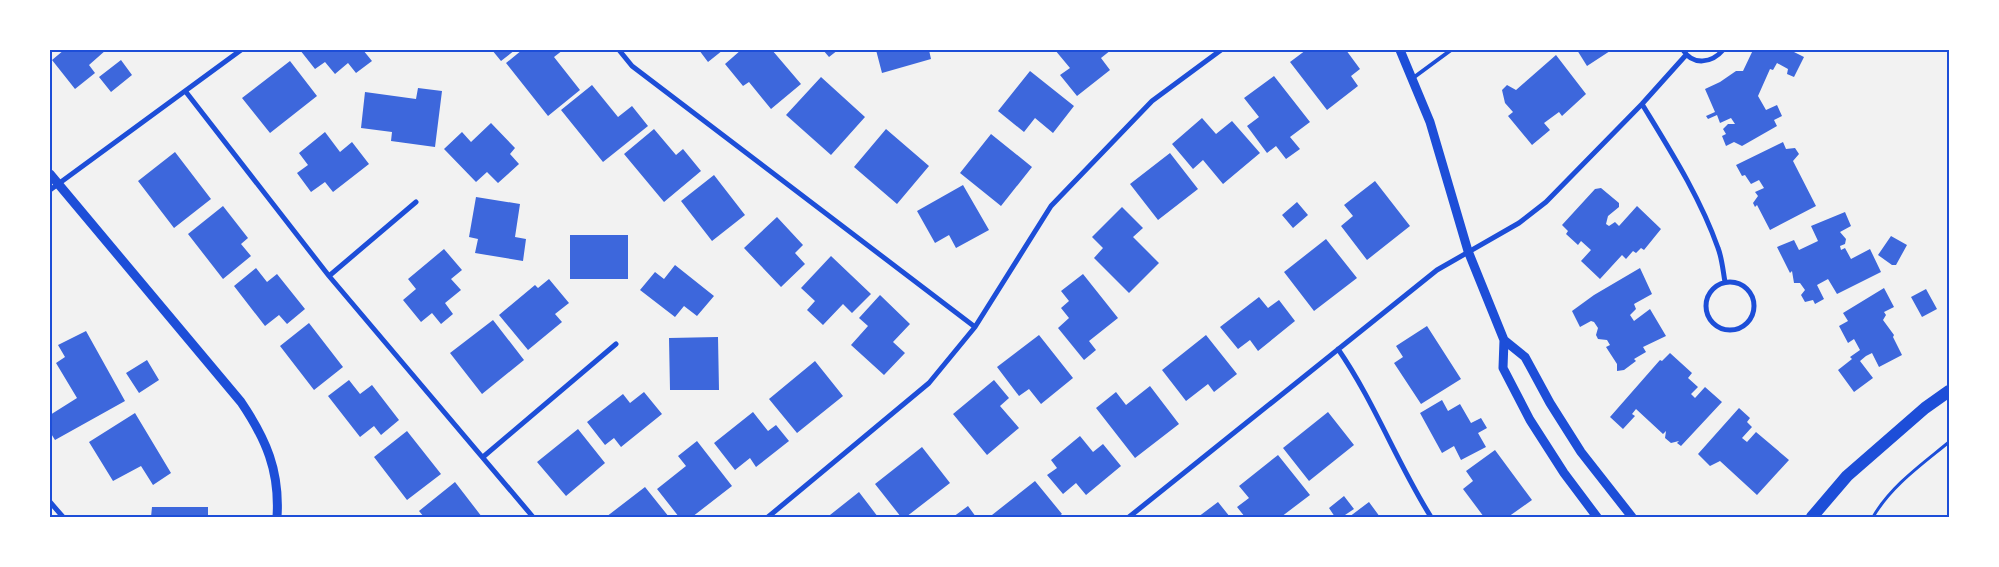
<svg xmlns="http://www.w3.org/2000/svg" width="1999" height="567" font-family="Helvetica,sans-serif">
<rect width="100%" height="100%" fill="#f2f2f2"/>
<path fill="#3d67dc" d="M64 50H106L89 65 95 73 75 89 52 60Z
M300 50H363L372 61 356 73 348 63 335 74 325 62 315 69Z
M492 50H515L501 61Z
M522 50H563L554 57 580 90 548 116 506 63Z
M699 50H723L708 62Z
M741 50H772L801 84 771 109 749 82 743 86 725 64Z
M823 50H838L829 57Z
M876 50H929L931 59 882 73Z
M1055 50H1111L1101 58 1110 70 1077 96 1060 75 1070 68Z
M1306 50H1346L1360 69 1351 76 1358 86 1327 110 1290 62Z
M1577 50H1610V51L1587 66Z
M1753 50H1790L1804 57 1794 77 1787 74 1788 69 1777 63 1773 70 1770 69 1758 96 1766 110 1777 105 1782 116 1774 120 1777 126 1742 146 1734 142 1726 146 1722 136 1726 134 1723 129 1728 124H1735L1731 118 1720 123 1717 115 1708 119 1706 116 1715 112 1705 89 1720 82 1736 71H1743Z
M1556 55 1586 94 1562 116 1559 112 1544 123 1550 130 1532 145 1508 116 1513 112 1505 103 1502 90 1507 85 1516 90Z
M121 60 132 75 111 92 99 77Z
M290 61 317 96 270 133 242 98Z
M1030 71 1074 106 1053 133 1035 118 1024 132 998 111Z
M1274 76 1310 122 1290 137 1300 149 1286 159 1276 146 1267 153 1247 126 1259 117 1244 98Z
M821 77 865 117 831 155 786 115Z
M592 85 618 117 632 106 648 126 603 162 561 110Z
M418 88 442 91 435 147 391 141 392 132 361 128 365 92 416 99Z
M1202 118 1216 134 1232 121 1260 153 1223 184 1203 160 1193 169 1172 144Z
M491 123 515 148 510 154 519 164 498 183 487 172 476 182 444 149 462 132 471 142Z
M654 129 676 155 683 149 701 171 664 202 624 154Z
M886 129 929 166 897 204 854 167Z
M325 132 340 152 352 142 369 164 333 192 325 182 311 192 297 173 308 165 299 153Z
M991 134 1032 167 1001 206 960 173Z
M1783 142 1786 149 1795 148 1799 154 1793 161 1816 206 1770 230 1757 205 1755 207 1753 203 1758 196 1755 192 1764 188 1759 180 1751 184 1745 175 1742 176 1736 165Z
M175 152 211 199 174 228 138 181Z
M1170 153 1198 189 1158 220 1130 184Z
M714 175 745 215 712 241 681 201Z
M1375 181 1410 226 1367 260 1341 226 1353 216 1344 205Z
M963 185 989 230 956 248 949 235 935 243 917 211Z
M1601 188 1619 203V207L1608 216 1606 224 1609 226 1615 222 1619 226 1637 206 1661 229 1644 250 1641 248 1636 253 1633 251 1626 259 1622 255 1600 279 1581 261 1591 250 1581 241 1578 245 1566 234 1568 231 1562 225 1595 189Z
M476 197 520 204 515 237 526 239 523 261 475 253 478 239 469 237Z
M1297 202 1308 215 1293 228 1282 215Z
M223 206 248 238 241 244 251 256 223 279 188 234Z
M1122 207 1143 228 1133 237 1159 263 1129 293 1094 258 1103 248 1092 237Z
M1845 212 1851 226 1840 232 1846 239 1845 244 1840 246 1841 250 1845 248 1851 259 1870 249 1881 272 1837 294 1828 279 1817 285 1824 299 1815 304 1813 300 1805 302 1801 295 1805 290 1800 283H1794L1792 271 1790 273 1777 247 1794 240 1799 250 1818 241 1811 226Z
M777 217 803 245 795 253 805 264 781 287 744 248Z
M570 235H628V279H570Z
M1891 236 1907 245 1896 265H1892L1878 255Z
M1326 239 1357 278 1314 311 1284 272Z
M444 249 462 270 451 279 461 290 445 303 453 314 441 324 432 313 421 322 403 300 416 289 408 279Z
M831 256 871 294 852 313 843 304 823 325 807 310 815 301 801 288Z
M675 265 714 296 697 316 684 306 675 317 640 290 655 272 664 279Z
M256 268 267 282 277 274 305 309 287 324 279 315 265 326 234 286Z
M1640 268 1652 294 1634 304 1636 309 1630 315 1634 321 1650 309 1666 336 1643 347 1646 352 1634 359 1636 361 1624 370 1617 371V364L1606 347 1610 345 1607 340 1598 339 1596 335 1598 328 1594 322 1591 321 1580 327 1572 311 1594 295Z
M1083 274 1118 318 1089 341 1096 350 1084 360 1058 328 1069 318 1061 308 1069 301 1061 291Z
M549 279 569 303 555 314 562 322 528 350 499 315 535 285 538 288Z
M1884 288 1894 307 1884 312 1886 315 1883 320 1894 335 1893 337 1902 355 1879 367 1872 353 1866 356 1860 361 1873 378 1854 392 1838 370 1852 359 1850 357 1860 350 1854 339 1848 343 1839 326 1848 321 1843 313Z
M1926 289 1937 309 1922 317 1911 297Z
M880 295 910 324 893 342 905 353 884 375 851 345 868 326 859 318Z
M1259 297 1268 308 1279 300 1295 321 1258 351 1250 340 1238 349 1220 327Z
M493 320 524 360 482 394 450 353Z
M309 323 343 367 314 390 280 346Z
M1427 326 1461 379 1421 404 1394 363 1403 357 1396 346Z
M86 331 125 401 55 440 50 432V415L77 398 56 363 65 357 58 345Z
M1039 335 1073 378 1041 404 1029 389 1019 396 997 367Z
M1206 335 1237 374 1214 392 1208 384 1186 401 1162 370Z
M718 337 719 390H670L669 338Z
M1670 353 1692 373 1688 378 1698 387 1691 394 1695 398 1705 387 1722 402 1681 446 1677 443 1679 441 1671 443 1665 438 1666 431 1663 434 1636 409 1632 414 1635 416 1623 429 1610 417 1660 360 1662 361Z
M147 360 159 380 139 393 126 373Z
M815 361 843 396 797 433 769 399Z
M349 380 360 394 372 385 399 420 381 435 374 426 360 437 328 396Z
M994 380 1009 398 1000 406 1019 428 987 455 953 414Z
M1150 386 1179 424 1135 458 1096 408 1116 392 1126 405Z
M644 392 662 414 621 447 614 438 605 445 587 422 623 394 630 403Z
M1442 400 1448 411 1460 404 1471 423 1481 418 1487 428 1478 433 1486 447 1461 460 1454 446 1442 453 1420 413Z
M1739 408 1750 418 1747 422 1752 427 1742 438 1747 442 1756 432 1789 460 1757 495 1720 461 1710 466 1698 454Z
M753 412 768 431 776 425 789 441 756 467 750 458 735 470 714 443Z
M1328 412 1354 445 1309 481 1283 448Z
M135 413 171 473 153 485 141 466 113 481 89 442Z
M578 429 605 463 566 496 537 462Z
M407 431 441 474 407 500 374 457Z
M1080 436 1093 452 1103 444 1121 466 1086 495 1076 483 1063 494 1047 475 1057 468 1051 460Z
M697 441 732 486 692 517H679L657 489 686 466 678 456Z
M922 447 950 483 906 517H901L875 484Z
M1495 450 1532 500 1508 517H1484L1463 489 1473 481 1466 471Z
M1278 455 1310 495 1281 517H1245L1237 507 1249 498 1239 486Z
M1035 481 1062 514 1058 517H994L992 515Z
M455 482 482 517H424L419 511Z
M645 487 669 517H606Z
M859 492 878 517H831L830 515Z
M1344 496 1354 509 1342 517H1335L1329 508Z
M1218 502 1230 517H1198Z
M1369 502 1380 517H1349Z
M968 506 976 517H953Z
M152 507H208V517H151Z"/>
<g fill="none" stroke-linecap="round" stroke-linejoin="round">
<path stroke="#1d4ed8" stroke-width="3" d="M1873 517C1891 486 1921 465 1949 442"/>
<path stroke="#1d4ed8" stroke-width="4" d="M1413 78 1451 50"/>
<path stroke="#1d4ed8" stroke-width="5" d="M619 50 632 66 975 327
M1683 50C1693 66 1712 63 1723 50
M186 92 329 276 533 517
M1642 104C1670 150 1700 197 1718 248 1722 258 1723 271 1725 282
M50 190 241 50
M329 276 416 202
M1706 306a24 24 0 1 1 48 0a24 24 0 1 1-48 0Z
M1338 349C1374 401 1397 463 1431 517
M483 457 616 344
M50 502 63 517
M768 517 929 383 975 327 1051 206 1152 101 1221 50
M1129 517 1437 270 1519 223 1546 202 1642 104 1686 55"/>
<path stroke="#1d4ed8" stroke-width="9" d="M1400 50 1430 122 1468 251 1504 340 1503 368 1530 420 1564 473 1597 517
M50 174 241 402C266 439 280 471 277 517
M1504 340 1525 357 1550 403 1581 452 1632 517"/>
<path stroke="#1d4ed8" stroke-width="12" d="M1812 517 1847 476 1925 408 1949 391"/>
</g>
<rect width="1999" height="567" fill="none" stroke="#ffffff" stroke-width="102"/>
<rect x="51" y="51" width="1897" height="465" fill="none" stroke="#1d4ed8" stroke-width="2"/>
</svg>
